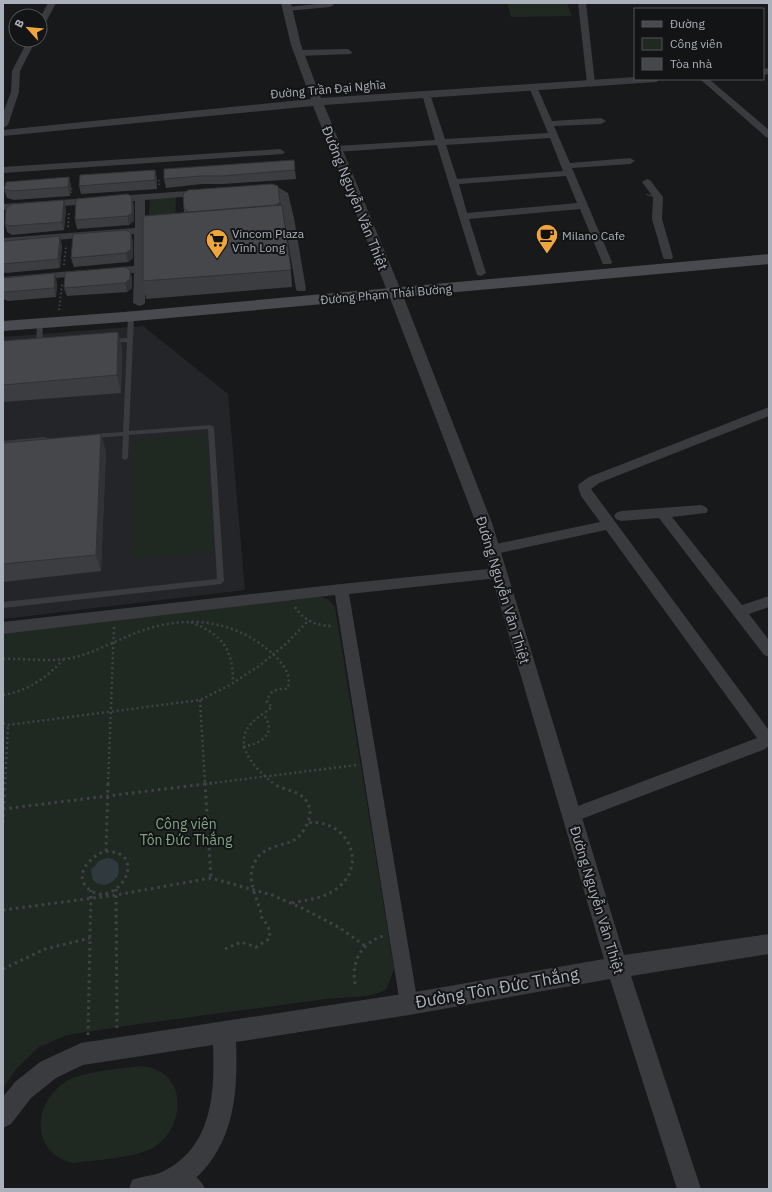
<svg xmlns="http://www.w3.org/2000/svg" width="772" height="1192" font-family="'IBM Plex Sans',sans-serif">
<rect width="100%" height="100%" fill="#18191b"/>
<path fill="#242528" d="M143 326 228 394 245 590 3 619V337Z"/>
<path fill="#202921" d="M507 3H567L572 16 511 17Z
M176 196 175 224 148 225 150 198Z
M206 434 213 551 133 559V441Z
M318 596 328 599 335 607 394 969 386 990 368 996 326 999 139 1024 67 1035 39 1047 16 1069 3 1088V634Z
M140 1066C186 1068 188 1123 156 1146 139 1158 94 1160 73 1163 29 1153 33 1101 67 1081 83 1071 120 1069 140 1066Z"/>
<path fill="#2f393e" d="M107 858 113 859 118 863 119 873C115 884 101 889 93 880L91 870 99 861Z"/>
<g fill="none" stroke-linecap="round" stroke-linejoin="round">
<path stroke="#404246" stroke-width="1.5" stroke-dasharray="1.5 2" stroke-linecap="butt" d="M159 180V187
M71 193 72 186"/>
<path stroke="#404246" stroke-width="2" stroke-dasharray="1.5 2.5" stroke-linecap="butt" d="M68 227 69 212
M64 265 66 246
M59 310 62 284"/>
<path stroke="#404246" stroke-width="2.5" stroke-dasharray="2 3" stroke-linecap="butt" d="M295 607C304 621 317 626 333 626
M191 622C223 635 233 649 233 683
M3 659C28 658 51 663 76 657 98 651 117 640 138 632 187 614 235 619 274 655 283 664 293 676 287 689 277 688 269 691 267 702L272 707C265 713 256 717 250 725 232 747 257 770 274 784
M3 695C28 691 46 678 63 660
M200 700 205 784
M3 723 8 725 200 700 230 685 259 666 286 644 309 620
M243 747C262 743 278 733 263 714
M5 784 8 725
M108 784 114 627
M205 784 356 765"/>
<path stroke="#404246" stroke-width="3" stroke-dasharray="2.5 4" stroke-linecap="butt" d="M205 783 211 878
M3 809 213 783
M3 823 5 783
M106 851 108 783
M106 851C110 852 115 852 118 853 144 865 113 907 90 890 71 876 91 855 106 851Z
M116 889 117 1031
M292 903C306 900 321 899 333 891 371 868 348 817 307 823
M3 910 116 895 211 878 272 895 302 908 340 928 365 946
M225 949 241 942 256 947 269 939 270 931 266 923 262 919C260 903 248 885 252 869 254 863 257 857 262 853 282 839 298 850 309 819 311 812 310 805 305 799 296 789 283 791 273 783
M3 969 45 949 90 938
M355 984C351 962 361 943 383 936
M88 1035 91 890"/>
<path fill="#3a3b3f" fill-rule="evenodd" d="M646 194 658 196 660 197 658 198 646 195Z
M131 314 134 316 129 431 211 425 214 427 224 581 221 584 3 608V602L217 579 208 429 129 435 128 458 125 460 122 458 123 436 93 438 90 436 93 434 123 432 127 342 111 343 108 341 111 339 127 338 128 316Z
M40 321 43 323 42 347 39 349 36 347 37 323Z
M45 437 48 439 47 441 3 445V441Z"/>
<path fill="#3a3b3f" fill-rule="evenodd" d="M48 3H56L44 26 40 28V18Z
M326 3H332L334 5 330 7 287 11 283 9 287 7Z
M578 3H586L595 83 591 86 587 83Z
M28 40H36L20 71 19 92 8 125 3 128V113L11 92 12 71Z
M348 49 352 52 351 54 299 56 295 53 299 50Z
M700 79H709L769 130V138L766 137Z
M533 84 537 87 552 121 601 118 606 121 601 124 554 126 570 163 630 158 635 161 630 164 572 168 612 262 611 264H603L602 262 580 209 469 219 486 273 481 276 477 275 437 145 336 152 331 149 336 146 435 140 422 94 426 91 430 94 445 139 548 133 529 87ZM550 138 563 171 457 179 446 145ZM566 176 577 203 467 213 459 184Z
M280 149 285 152 283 154 3 173V167Z
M647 179 650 180 663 197 662 219 673 257 672 259H664L663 257 652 219 653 197 642 182Z
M259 186H276L288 193 294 218 306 289 305 291H297L296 289 284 218 278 194 274 192 256 191 254 189 256 187Z
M202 190 207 193 205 195 145 200V227L162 226 167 229 162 232 145 233V303L143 305 139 306 133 303 134 273 111 274 106 271 111 268 134 266V234L3 244V238L135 228V201L3 210V204Z
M84 270 89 273 88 275 3 283V277Z
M769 407V416L599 483 591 489 768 729 769 746 765 749 571 823 565 821 563 816 565 811 757 738 606 530 491 555 486 554 484 550 486 546 491 545 600 522 581 496 578 487 579 484 589 477Z
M701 505 706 507 708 510 706 513 672 517 742 605 769 596V607L749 614 769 640V657L764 655 659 518 621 521 616 519 614 516 616 513 621 511Z
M498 568 503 569 505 573 503 577 498 578 349 594 418 1004 415 1010 409 1013 403 1010 400 1004 335 595 3 634V622L341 584Z
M178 1167C189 1171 201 1178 205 1189 190 1189 175 1192 168 1177L171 1170Z"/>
<path fill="#3a3b3f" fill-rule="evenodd" d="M281 3H291L301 45 321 98 635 77V79H661L656 82 324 105 402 293 492 523 624 955 769 934V954L631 976 701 1189H677L610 979 409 1015 236 1042C238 1089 235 1138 200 1174 195 1179 186 1188 178 1189 164 1192 144 1189 129 1189L132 1180C142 1176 153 1176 162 1172 212 1148 215 1094 213 1045L83 1065 56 1078 31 1098 11 1124 3 1128V1097L15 1082 40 1062 81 1043 409 993 604 959 476 523 388 293 313 106 3 136V130L311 99 291 45Z
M769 68V74L763 75V69Z"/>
<path fill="#484a4f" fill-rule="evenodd" d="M769 254V264L124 322 3 331V321L124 312Z"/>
</g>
<path fill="#3b3d40" d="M164 169 295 170 296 179 223 184H202L166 188 164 179Z
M155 170 157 179V189L81 194 79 186Z
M69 177 71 186 70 196 14 200 7 198 4 189Z
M280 202 291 270 292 287 146 299 143 281 184 213V209Z
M134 206V221L129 225 77 229 75 220Z
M66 209 64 230 12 235 7 232 5 224Z
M133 241V258L128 262 74 267 71 258Z
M3 242 62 245 60 268 6 273 3 272Z
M3 278 57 282 56 297 8 301 3 299Z
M132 278V288L127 292 67 296 64 288Z
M118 332 122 349 121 393 3 402V341Z
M3 443 106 451 101 571 3 582Z"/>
<path fill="#303234" d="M155 170 157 179V189L155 180Z
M69 177 71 186 70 196 68 187Z
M132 197 134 206V221L129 225 128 216Z
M64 200 66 209 64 230 62 222Z
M280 202 281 210 276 214V205Z
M131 233 133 241V258L128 262 126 253Z
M60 236 62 245 60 268 58 259Z
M130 270 132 278V288L127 292 125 283Z
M55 273 57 282 56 297 54 288Z
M118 332 122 349 121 393 117 375Z
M101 434 106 451 101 571 96 555Z"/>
<path fill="#45474b" stroke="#303234" d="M294 160 295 170 222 176H201L164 179V169Z
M155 170V180L79 186 80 175Z
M69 177 68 187 12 191 4 189 6 182Z
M272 184 278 186 280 202 276 205 189 212 184 209 183 194 188 190Z
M128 194 132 197V213L128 216 75 220 76 199Z
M64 200 62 222 9 226 5 224 6 208 12 204Z
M282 205 291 270 143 281V216Z
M126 230 131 233V249L126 253 71 258 73 234Z
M60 236 58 259 3 264V242L6 241Z
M125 267 130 270V279L125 283 64 288 65 272Z
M55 273 54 288 6 292 3 291V278Z
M118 332 117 375 3 385V341Z
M101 434 96 555 3 564V443Z"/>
<defs>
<g id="cafe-pin" transform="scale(1.15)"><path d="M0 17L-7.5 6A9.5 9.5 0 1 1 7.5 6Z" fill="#eea53e" stroke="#131416"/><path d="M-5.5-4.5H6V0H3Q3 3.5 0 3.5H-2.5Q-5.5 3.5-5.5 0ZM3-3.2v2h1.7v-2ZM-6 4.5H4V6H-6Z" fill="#111"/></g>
<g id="supermarket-pin" transform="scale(1.15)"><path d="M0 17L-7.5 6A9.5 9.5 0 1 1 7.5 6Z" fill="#eea53e" stroke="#131416"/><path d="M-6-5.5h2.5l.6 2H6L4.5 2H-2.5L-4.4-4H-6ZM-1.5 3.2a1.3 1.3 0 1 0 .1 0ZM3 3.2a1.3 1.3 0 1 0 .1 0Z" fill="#111"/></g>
</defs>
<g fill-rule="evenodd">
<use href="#cafe-pin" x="547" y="235"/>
<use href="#supermarket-pin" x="217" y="240"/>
</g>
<g text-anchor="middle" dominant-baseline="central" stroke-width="4" stroke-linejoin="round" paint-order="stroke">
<g font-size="12" fill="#abb1ba" stroke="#131416">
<text transform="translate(328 89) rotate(-5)">Đường Trần Đại Nghĩa</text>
<text transform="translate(386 294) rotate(-5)">Đường Phạm Thái Bường</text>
</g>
<g font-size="12" fill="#abb1ba" stroke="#131416" text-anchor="start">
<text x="232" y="233">Vincom Plaza<tspan x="232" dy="14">Vĩnh Long</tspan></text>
<text x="562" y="235">Milano Cafe</text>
</g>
<g font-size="14" fill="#abb1ba" stroke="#131416">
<text transform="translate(355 198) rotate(68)">Đường Nguyễn Văn Thiệt</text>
<text transform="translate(503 590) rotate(73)">Đường Nguyễn Văn Thiệt</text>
<text transform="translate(597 900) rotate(73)">Đường Nguyễn Văn Thiệt</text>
</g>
<g font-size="14" fill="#83a483" stroke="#131416">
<text x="186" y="824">Công viên<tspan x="186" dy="16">Tôn Đức Thắng</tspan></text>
</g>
<g font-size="17" fill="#abb1ba" stroke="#131416">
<text transform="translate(497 988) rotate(-10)">Đường Tôn Đức Thắng</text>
</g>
</g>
<rect width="772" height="1192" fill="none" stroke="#abb1ba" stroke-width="8"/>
<rect x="634" y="8" width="130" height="72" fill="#131416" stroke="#505358"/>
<rect x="642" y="21" width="20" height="6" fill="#484a4f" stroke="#505358"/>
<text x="670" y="28" font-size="12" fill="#abb1ba">Đường</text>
<rect x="642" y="38" width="20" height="12" fill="#202921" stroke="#505358"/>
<text x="670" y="48" font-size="12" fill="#abb1ba">Công viên</text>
<rect x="642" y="58" width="20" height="12" fill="#45474b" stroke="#505358"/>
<text x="670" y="68" font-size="12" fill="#abb1ba">Tòa nhà</text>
<g transform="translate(28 28) rotate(297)"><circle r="19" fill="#131416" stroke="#505358"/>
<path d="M0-3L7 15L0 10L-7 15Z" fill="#eea53e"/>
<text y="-6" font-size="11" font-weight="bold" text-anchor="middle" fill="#abb1ba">B</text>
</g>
</svg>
